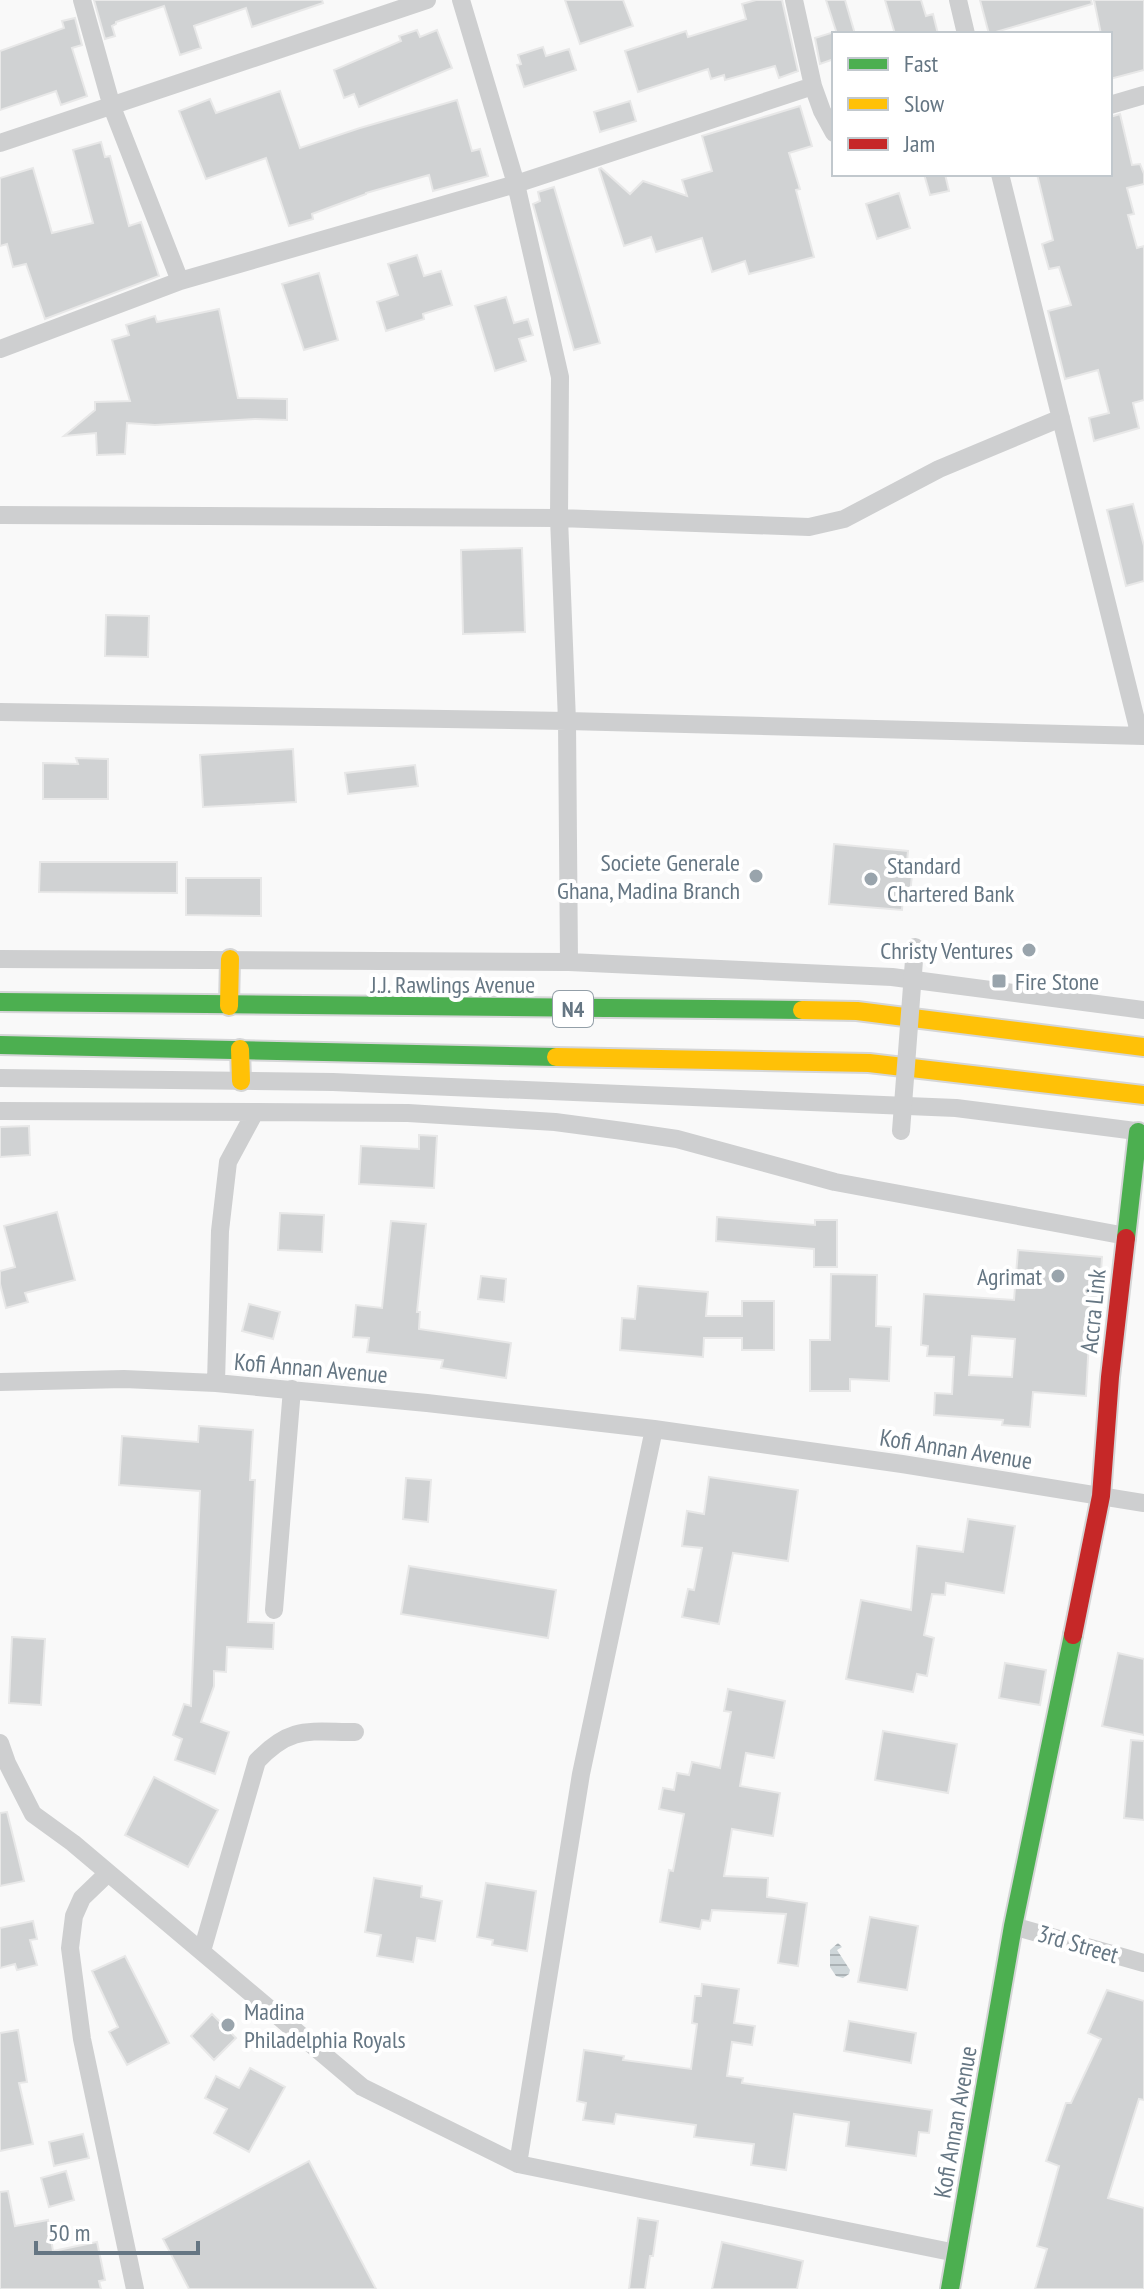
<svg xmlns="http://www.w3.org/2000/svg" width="1144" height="2289" font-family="'PT Sans Narrow',sans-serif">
<defs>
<pattern id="water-rules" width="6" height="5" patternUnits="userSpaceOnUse" patternTransform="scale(2)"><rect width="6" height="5" fill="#ced6d9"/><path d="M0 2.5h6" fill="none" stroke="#abb2b5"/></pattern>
</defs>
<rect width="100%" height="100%" fill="#f9f9f9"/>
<path fill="url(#water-rules)" d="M838 1943 842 1947 837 1950 850 1970 849 1974 843 1978 836 1976 830 1967V1950Z"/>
<path fill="#d0d2d3" stroke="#e8e8e8" stroke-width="2" fill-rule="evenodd" d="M94 0H322L323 3 252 27 246 8 194 26 201 48 180 55 164 6 116 22V24L112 26 115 36 105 39Z
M565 0H623L633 26 580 44Z
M756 0H782L798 71 779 78 775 66 725 80 724 75 711 79 708 69 638 92 625 51 686 31 688 37 746 19 742 4Z
M826 0H845L855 34H837Z
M885 0H921L926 16 933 14 938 34H895Z
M980 0H1091L1092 4 989 34Z
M1094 0H1144V70L1110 79V34H1101Z
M75 18 82 45 72 48 87 96 61 105 56 91 0 110V51L64 28 62 21Z
M417 30 420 37 437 30 452 68 359 107 354 94 344 98 334 70 401 41 399 36Z
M834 32V59L820 64 815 38Z
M543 47 546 56 569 49 576 70 524 87 517 65 521 64 518 55Z
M280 91 300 148 360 128 457 100 472 151 480 149 488 176 433 191 429 175 366 193V194L312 214 313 219 289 226 266 158 206 179 179 111 210 99 216 113Z
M630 101 636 121 600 132 594 112Z
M800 106 812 146 789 153 800 189 796 190 814 257 749 274 745 261 712 272 702 238 656 252 651 237 624 246 599 169 601 168 630 194 643 181 687 196 682 180 712 171 702 136Z
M1120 114 1132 165 1140 164 1144 174V184L1127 188 1134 214 1128 215 1137 248 1144 246V400L1133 403 1139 428 1094 441 1089 418 1109 413 1098 370 1065 379 1048 311 1071 305 1059 267 1049 269 1042 244 1053 240 1037 174H1110V117Z
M101 142 105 157 110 156 129 226 141 222 159 276 45 319 26 264 13 267 7 244 0 246V178L33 168 52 233 93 223 73 150Z
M924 174H945L949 191 930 195Z
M554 187 600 343 574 350 533 204 540 201 538 192Z
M899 193 910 228 877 239 866 204Z
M417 255 424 276 441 271 452 305 423 314 424 319 386 331 377 302 398 295 388 264Z
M319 273 338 340 304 350 282 284Z
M506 297 514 323 528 319 533 335 519 339 526 361 495 371 475 306Z
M219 309 238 398 287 399V420L255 419 155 425 127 423 125 454 97 455 96 433 64 436 95 410V402L130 401 112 340 129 335 126 325 155 316 157 322Z
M1133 504 1144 546V581L1126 586 1107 510Z
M522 548 525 632 463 634 461 550Z
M106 615 149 616 148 657 105 656Z
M293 749 296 802 203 807 200 755Z
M76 758 108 759V799H43V763L78 764Z
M415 765 418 786 348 794 345 773Z
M834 844 908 851 907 862H913L910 897 903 896 902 910 829 904Z
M40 862H177V893L39 892Z
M186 878H261V916L186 915Z
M29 1126 30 1155 0 1157V1127Z
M419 1135 437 1136 434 1188 359 1184 361 1146 419 1149Z
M57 1212 75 1280 25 1293 28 1302 6 1308 0 1284V1271L15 1267 4 1226Z
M280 1213 324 1215 322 1252 278 1250Z
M717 1217 815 1225V1220H837V1267H814V1249L716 1241Z
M391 1221 426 1224 417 1312H420L419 1329 511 1343 506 1378 441 1368 443 1360 367 1352 369 1338 353 1337 356 1305 382 1308Z
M1018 1250 1102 1257 1099 1302 1091 1301 1086 1396 1033 1392 1030 1427 1002 1425 1003 1420 934 1415 935 1393 952 1394 954 1357 927 1356 928 1346 921 1345 924 1294 1014 1300ZM972 1336 1015 1339 1012 1377 969 1375Z
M831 1274 877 1275 876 1326 891 1327 889 1381 850 1379V1391H810V1340H830Z
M481 1276 506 1279 504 1302 478 1299Z
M638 1286 708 1292 706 1316H742V1301H774V1350H742V1338H704L703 1357 620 1350 622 1318 635 1319Z
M249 1304 280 1312 273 1339 242 1331Z
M199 1426 253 1430 250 1480H255L248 1622 274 1623 273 1649 227 1647 226 1672 214 1671V1686L201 1722 229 1732 215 1774 175 1760 182 1739 173 1735 184 1704 191 1706 200 1491 119 1485 122 1436 198 1442Z
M709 1477 798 1490 788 1561 733 1553 719 1624 682 1617 688 1589 694 1590 702 1548 682 1546 687 1511 704 1514Z
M406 1478 431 1480 428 1522 403 1519Z
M968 1519 1015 1526 1004 1593 946 1583 945 1595 932 1594 924 1635 934 1638 927 1676 917 1674 913 1692 846 1679 861 1600 911 1610 917 1546 963 1552Z
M409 1566 556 1590 548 1638 401 1614Z
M12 1637 45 1639 41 1705 9 1703Z
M1118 1653 1144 1659V1735L1102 1726Z
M1005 1663 1046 1670 1040 1705 999 1698Z
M728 1689 785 1701 774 1758 746 1753 740 1786 780 1793 773 1836 732 1829 724 1876 768 1878 767 1897 807 1903 798 1966 778 1963 786 1914 712 1910 710 1921 702 1920 700 1929 660 1922 669 1870 673 1871 684 1814 659 1809 663 1788 674 1790 677 1773 689 1775 692 1762 720 1768 731 1712 724 1711Z
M883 1731 957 1744 948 1793 875 1780Z
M1131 1740 1144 1741V1820L1124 1818Z
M154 1777 218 1810 188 1867 125 1835Z
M7 1812 24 1881 0 1886V1813Z
M374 1878 422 1886 421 1897 442 1901 435 1941 417 1938 413 1962 377 1956 381 1935 365 1932Z
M486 1883 536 1891 527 1951 492 1945 493 1940 477 1937Z
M870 1917 918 1926 907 1990 858 1982Z
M33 1921 37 1939 30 1940 37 1965 17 1970 15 1964 0 1968V1928Z
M125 1956 169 2043 127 2065 109 2032 118 2027 92 1971Z
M702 1984 739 1989 734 2023 755 2026 752 2045 732 2042 727 2076 743 2078 742 2083 932 2110 929 2133 919 2132 916 2156 846 2146 849 2122 794 2114 786 2170 751 2165 754 2144 694 2137 696 2125 616 2114 614 2124 583 2120 586 2103 577 2101 584 2050 624 2056 623 2060 691 2069 697 2024 692 2023 695 1996H701Z
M1107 1990 1144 2001V2100L1139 2099 1108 2198 1144 2208V2289H1035L1047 2249 1037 2246 1059 2166 1046 2161 1066 2103H1071L1101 2039 1088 2033Z
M212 2014 236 2038 214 2060 191 2036Z
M849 2021 916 2033 911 2063 844 2051Z
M18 2030 27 2082 19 2083 33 2144 0 2151V2033Z
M250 2068 285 2087 249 2152 214 2133 227 2109 205 2098 216 2076 239 2088Z
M83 2134 89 2158 54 2166 49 2142Z
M309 2161 376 2289H189L163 2239Z
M66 2171 74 2200 49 2207 41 2178Z
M8 2191 15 2226 48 2220 53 2251 97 2242 105 2280 99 2281 101 2289H0V2192Z
M638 2218 658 2221 653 2256H650L645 2289H629Z
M722 2242 803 2261 797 2289H712Z"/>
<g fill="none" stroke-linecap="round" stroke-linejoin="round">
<g stroke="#d5d6d7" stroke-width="22">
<path id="fast" d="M0 1002 802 1010
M0 1045 556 1057
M1126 1238 1138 1132
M950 2289 1013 1926 1073 1635"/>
</g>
<g stroke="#d5d6d7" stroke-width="22">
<path id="slow" d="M229 1006 230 959
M802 1010 857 1011 1144 1047
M240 1049 241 1081
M556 1057 869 1063 1144 1095"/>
</g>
<g stroke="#d5d6d7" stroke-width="22">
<path id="jam" d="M1073 1635 1101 1496 1110 1377 1126 1238"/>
</g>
<path stroke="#cecfd0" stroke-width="18" d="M82 0 112 107 180 281
M461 0 516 184 560 377 559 518 567 721 569 962
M794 0 813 86
M958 0 966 34
M1110 105 1144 95
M0 143 427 0
M1000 174 1140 736
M0 349 180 281 516 184 813 86 822 111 834 133
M0 515 559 518 809 527 844 519 939 469 1061 418
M0 712 567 721 1144 736
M0 959 569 962 892 977 1144 1010
M0 1078 333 1082 956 1108 1144 1132
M0 1111 255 1112
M0 1382 124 1379 216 1383 427 1403 654 1429 902 1464 1144 1503
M216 1383 220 1231 228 1162 255 1112 408 1113 555 1122 623 1131 677 1139 835 1182 1126 1236
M274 1610 292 1389
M0 1743 7 1763 33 1814 73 1843 362 2087 518 2164 956 2253
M108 1873 82 1898 74 1916 70 1948 82 2039 135 2289
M1013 1926 1144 1963
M202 1951 257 1761C291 1725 309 1732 355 1732
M518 2164 581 1774 654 1429"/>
<use href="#fast" stroke="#4caf50" stroke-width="18"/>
<use href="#slow" stroke="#ffc107" stroke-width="18"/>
<use href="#jam" stroke="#c62828" stroke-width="18"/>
<path stroke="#cecfd0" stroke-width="18" d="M901 1131 915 947"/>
</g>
<g fill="#99a4ac" stroke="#fff" stroke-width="3">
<circle cx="756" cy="876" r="8"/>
<circle cx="871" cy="879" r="8"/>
<circle cx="1029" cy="950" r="8"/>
<rect x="991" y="973" width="16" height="16" rx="4"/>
<circle cx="1058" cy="1276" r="8"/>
<circle cx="228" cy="2025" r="8"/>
</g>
<g text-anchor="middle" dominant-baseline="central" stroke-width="8" stroke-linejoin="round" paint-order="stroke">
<rect fill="#fff" stroke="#939fa8" stroke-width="2" x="553" y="991" width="40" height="36" rx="6"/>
<g font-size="22" font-weight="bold" fill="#657683">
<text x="573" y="1009">N4</text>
</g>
<g font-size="24" fill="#657683" stroke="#fff" text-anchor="end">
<text x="740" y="862">Societe Generale<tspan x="740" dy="28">Ghana, Madina Branch</tspan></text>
<text x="887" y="865" text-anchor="start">Standard<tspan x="887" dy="28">Chartered Bank</tspan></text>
<text x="1013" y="950">Christy Ventures</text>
<text x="1015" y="981" text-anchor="start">Fire Stone</text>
<text x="1042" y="1276">Agrimat</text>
<text x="244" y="2011" text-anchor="start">Madina<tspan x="244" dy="28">Philadelphia Royals</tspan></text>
</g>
<g font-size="24" fill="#657683" stroke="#fff">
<text x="453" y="984">J.J. Rawlings Avenue</text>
<text transform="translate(1093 1311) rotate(-84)">Accra Link</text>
<text transform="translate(311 1368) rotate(5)">Kofi Annan Avenue</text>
<text transform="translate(956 1449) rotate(9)">Kofi Annan Avenue</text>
<text transform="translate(1078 1944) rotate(16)">3rd Street</text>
<text transform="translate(955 2122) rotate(-80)">Kofi Annan Avenue</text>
</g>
</g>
<rect x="832" y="32" width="280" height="144" fill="#ffffff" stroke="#c1c8cd" stroke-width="2"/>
<rect x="848" y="58" width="40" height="12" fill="#4caf50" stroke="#c1c8cd" stroke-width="2"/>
<text x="904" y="72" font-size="24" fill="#657683">Fast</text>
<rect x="848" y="98" width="40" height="12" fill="#ffc107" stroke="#c1c8cd" stroke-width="2"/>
<text x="904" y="112" font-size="24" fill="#657683">Slow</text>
<rect x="848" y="138" width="40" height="12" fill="#c62828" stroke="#c1c8cd" stroke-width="2"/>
<text x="904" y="152" font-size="24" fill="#657683">Jam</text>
<path d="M36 2241v12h162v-12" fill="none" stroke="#657683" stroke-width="4"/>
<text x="48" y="2241" font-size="24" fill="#657683" stroke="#ffffff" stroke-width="6" paint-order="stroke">50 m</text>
</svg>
